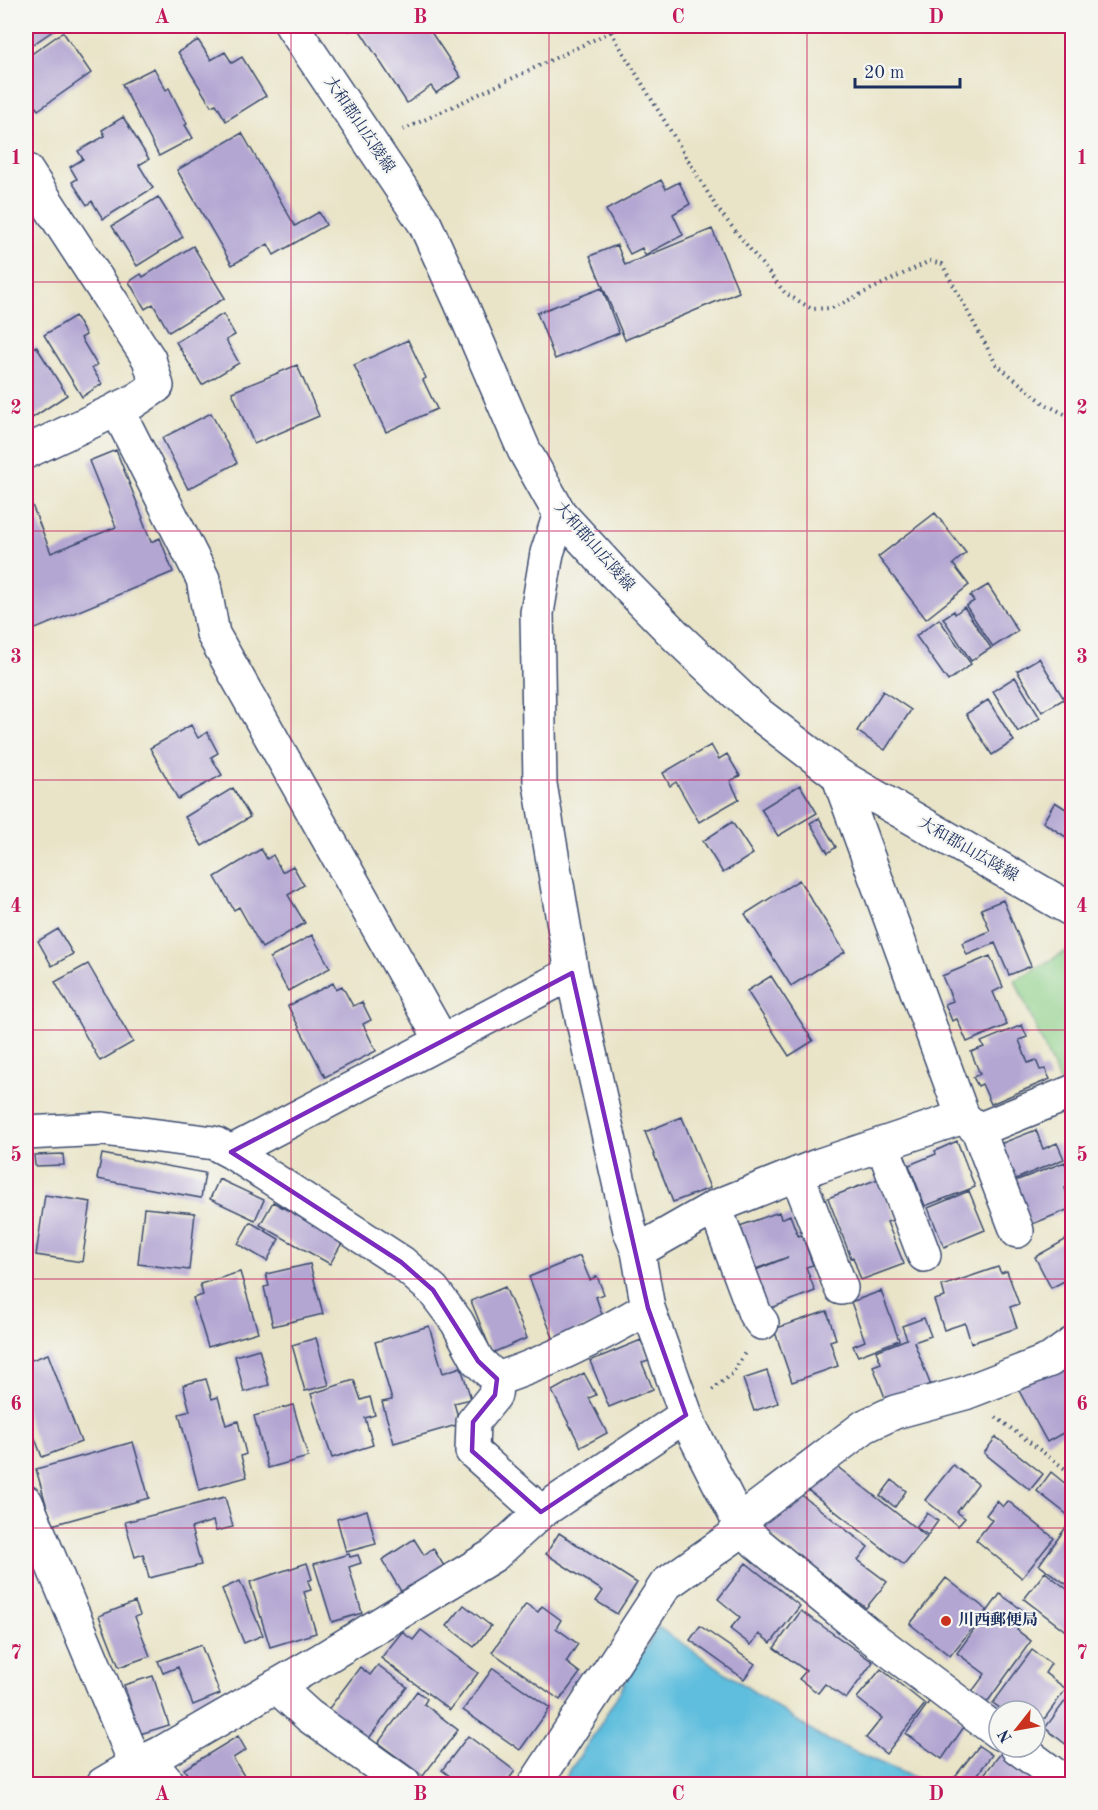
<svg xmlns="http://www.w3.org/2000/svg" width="1098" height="1810" font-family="'Old Standard TT','Noto Serif JP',serif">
<rect width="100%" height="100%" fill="#f6f6f2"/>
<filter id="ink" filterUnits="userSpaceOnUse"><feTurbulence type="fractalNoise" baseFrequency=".0167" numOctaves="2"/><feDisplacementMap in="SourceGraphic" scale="12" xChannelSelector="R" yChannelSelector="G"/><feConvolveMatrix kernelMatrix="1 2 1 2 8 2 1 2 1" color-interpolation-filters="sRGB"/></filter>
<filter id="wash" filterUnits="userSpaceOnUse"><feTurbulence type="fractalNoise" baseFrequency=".008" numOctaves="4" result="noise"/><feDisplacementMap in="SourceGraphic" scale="24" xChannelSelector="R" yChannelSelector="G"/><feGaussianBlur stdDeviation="1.35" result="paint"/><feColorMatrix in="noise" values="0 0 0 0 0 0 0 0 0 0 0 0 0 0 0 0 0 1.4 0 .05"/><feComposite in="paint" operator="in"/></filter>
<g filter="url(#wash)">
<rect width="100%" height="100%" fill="#e9e4c7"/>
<path fill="#8ccf88" stroke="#547f73" stroke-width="1.5" d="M1072 948V1078L1060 1083 1015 980Z"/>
<path fill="#5fbedd" stroke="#3d769e" stroke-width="1.5" d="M658 1627 821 1737 929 1784H561L597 1730Z"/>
<g id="blocks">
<path fill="#b3a6d2" d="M26 26H56L57 28 26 49Z
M345 26H427L461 77 436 93 431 86 407 103 357 26 349 31Z
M63 32 91 73 38 110 31 100 26 103V58Z
M198 40 211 60 225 52 232 63 242 57 266 96 226 121 216 104 211 106 178 52Z
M154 68 166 90 169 88 187 124 185 125 193 138 159 156 122 84Z
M123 117 149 159 139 165 153 188 103 219 92 201 87 205 72 182 77 179 70 167 83 159 78 151 105 136 102 130Z
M242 133 295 226 319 212 326 225 274 255 268 244 232 265 177 170Z
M661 180 666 189 679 182 690 204 673 214 683 235 645 255 642 248 630 254 606 210Z
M158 197 183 237 137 266 112 226Z
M712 229 739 292 625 340 590 256 617 245 625 265Z
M193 246 225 298 169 332 153 304 145 309 129 282 141 274 143 277Z
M602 288 619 333 555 359 537 313Z
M223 314 235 335 226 340 239 363 202 385 176 342Z
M75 316 86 335 81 338 97 365 92 368 102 384 82 397 44 335Z
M408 340 426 378 423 380 437 409 386 432 354 365Z
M36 346 67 395 26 422V353Z
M297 365 319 416 254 444 232 392Z
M211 413 237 463 188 489 162 438Z
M116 450 143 518 142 519 151 542 160 538 173 572 26 633V490L51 553 116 527 89 461Z
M935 513 966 553 953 564 969 585 926 619 878 557Z
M988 585 1018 631 993 647 966 606 974 601 970 596Z
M964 607 991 648 971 661 943 618 954 611 955 614Z
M939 619 971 664 948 681 916 636Z
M1039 658 1064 699 1042 712 1017 671Z
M1015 677 1040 718 1018 732 993 691Z
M883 691 911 710 885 750 857 731Z
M988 700 1014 741 992 755 966 714Z
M191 725 198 738 207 732 218 753 211 757 222 775 178 799 150 748Z
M711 745 719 759 727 754 740 776 730 781 739 799 699 822 676 782 670 786 663 773Z
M800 785 817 813 778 836 761 809Z
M233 788 250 817 202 846 185 817Z
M1055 802 1072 813V841L1043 822Z
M819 818 836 847 828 853 810 823Z
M732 822 753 854 723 873 703 841Z
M261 849 267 859 273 855 282 872 293 866 304 885 288 895 305 923 262 948 239 907 234 910 215 877Z
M799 880 845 952 791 986 745 914Z
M1003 900 1031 966 1009 975 995 943 967 955 962 943 990 931 981 909Z
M58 929 73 954 52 966 38 941Z
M312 935 330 968 288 991 270 958Z
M990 956 1003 987 993 992 1007 1025 967 1042 957 1019 952 1021 945 1004 953 1001 942 976Z
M88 964 133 1042 100 1061 55 982Z
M771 976 813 1041 789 1056 747 991Z
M333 983 336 989 342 986 353 1006 362 1002 371 1020 363 1024 376 1051 325 1077 288 1006Z
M1022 1025 1027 1037 1019 1040 1028 1063 1036 1060 1040 1070 1045 1069 1050 1079 991 1104 982 1084 978 1086 973 1077 980 1074 971 1052 984 1047 981 1042Z
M682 1117 710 1188 673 1202 645 1132Z
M1036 1130 1043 1149 1057 1143 1064 1159 1013 1180 995 1146Z
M957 1141 975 1187 925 1206 909 1165 936 1154 935 1151Z
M63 1154 64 1165 35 1166 34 1155Z
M102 1154 205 1173 201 1198 97 1179Z
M1065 1162 1072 1180V1185L1065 1188 1072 1208 1030 1225 1015 1181Z
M219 1179 264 1200 255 1220 210 1199Z
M878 1179 896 1219 887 1222 904 1264 861 1280 853 1257 851 1258 828 1198Z
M969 1191 985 1230 944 1247 928 1208Z
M45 1195 91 1202 82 1262 36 1255Z
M273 1202 343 1241 330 1264 260 1225Z
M144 1208 195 1213 189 1270 138 1264Z
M779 1212 781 1219 790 1215 798 1236 802 1235 813 1265 806 1267 815 1291 766 1310 751 1272 788 1257 750 1271 734 1228Z
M250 1222 279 1239 267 1261 238 1244Z
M1072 1236V1277L1051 1288 1035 1257Z
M580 1256 590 1280 597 1276 604 1294 596 1297 604 1320 554 1340 529 1277Z
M310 1264 323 1314 273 1326 264 1287 269 1286 266 1274Z
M998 1267 1001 1273 1007 1271 1019 1304 1010 1307 1017 1328 971 1343 965 1323 944 1330 934 1300 945 1297 942 1286Z
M240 1272 258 1332 208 1347 193 1298 203 1295 200 1284Z
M505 1287 527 1338 492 1353 471 1301Z
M881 1291 899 1340 858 1356 853 1346 865 1341 851 1302Z
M827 1311 836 1339 830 1341 838 1366 792 1382 774 1329Z
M924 1318 931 1336 914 1342 931 1386 887 1403 873 1366 881 1363 876 1351 907 1339 902 1326Z
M429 1326 443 1373 461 1367 471 1399 454 1403 460 1424 394 1443 382 1402 392 1400 375 1342Z
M316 1338 329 1385 305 1391 292 1345Z
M641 1340 649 1361 642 1363 653 1389 609 1407 590 1361Z
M259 1349 269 1385 244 1392 235 1356Z
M48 1354 81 1442 42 1457 26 1414V1362Z
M1072 1357V1428L1047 1442 1017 1387Z
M767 1371 778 1403 754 1411 743 1379Z
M584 1373 596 1395 589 1398 607 1433 581 1447 552 1391Z
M206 1379 212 1399 218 1397 226 1425 238 1421 246 1454 241 1456 247 1477 199 1490 179 1414 190 1411 183 1385Z
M354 1380 361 1400 370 1397 375 1415 365 1418 373 1445 332 1458 311 1394Z
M293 1405 308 1457 268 1468 254 1416Z
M996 1437 1043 1474 1030 1490 984 1453Z
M133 1442 149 1498 52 1525 36 1469Z
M830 1461 927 1537 904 1565 808 1490Z
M953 1465 978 1484 957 1512 965 1518 958 1526 925 1500Z
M1051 1472 1072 1489V1511L1069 1516 1037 1491Z
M892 1480 906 1491 895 1507 880 1496Z
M799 1493 868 1547 858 1560 887 1582 866 1608 760 1525Z
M225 1497 233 1527 216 1531 213 1521 191 1528 201 1565 149 1578 143 1554 135 1557 125 1522Z
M997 1501 1003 1507 1008 1501 1054 1538 1022 1578 976 1540 992 1520 986 1515Z
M367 1510 376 1544 346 1552 337 1519Z
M927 1513 938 1521 928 1535 916 1527Z
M1069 1523 1072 1526V1588L1039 1565Z
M559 1533 637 1583 617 1614 596 1601 603 1591 546 1554Z
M414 1539 424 1555 433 1548 444 1566 402 1593 382 1560Z
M349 1554 350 1557 358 1555 361 1563 349 1567 362 1613 332 1622 314 1564Z
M307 1563 312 1579 308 1581 311 1590 304 1592 316 1633 270 1647 250 1582Z
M746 1563 800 1606 771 1643 759 1634 751 1645 730 1629 740 1617 718 1599Z
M1045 1572 1072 1593V1636L1024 1599Z
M946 1578 987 1610 950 1656 910 1624Z
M240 1581 263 1635 244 1643 222 1589Z
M1000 1594 1028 1614 1017 1630 1031 1641 986 1704 971 1693 985 1674 957 1653Z
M135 1602 140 1615 135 1617 150 1656 119 1667 99 1616Z
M526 1604 538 1612 542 1606 561 1620 556 1628 578 1644 566 1662 580 1673 560 1700 492 1652Z
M464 1605 491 1626 474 1647 447 1626Z
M801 1611 873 1662 846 1699 825 1684 818 1693 799 1679 806 1671 774 1648Z
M700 1626 755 1664 744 1679 690 1640Z
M421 1630 478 1673 450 1710 381 1658 402 1632 413 1640Z
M201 1645 220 1694 193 1705 178 1667 163 1673 158 1661Z
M1032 1650 1051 1664 1045 1673 1066 1689 1035 1732V1711H1004L993 1703Z
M378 1665 407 1687 367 1741 327 1711 360 1667 370 1675Z
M493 1668 550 1708 520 1750 463 1710Z
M881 1669 925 1704 886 1754 866 1738 882 1718 857 1698Z
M153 1676 169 1725 140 1734 124 1685Z
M417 1691 427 1699 424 1704 458 1730 423 1776 378 1743Z
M1072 1692V1749L1045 1728Z
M931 1699 966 1724 942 1759 906 1734Z
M238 1736 246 1750 233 1758 249 1784H193L184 1769Z
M468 1736 515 1771 505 1784H460L442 1770Z
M979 1746 992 1755 974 1779 981 1784H949Z
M1002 1752 1040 1782 1039 1784H990L981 1778Z"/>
</g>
</g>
<g filter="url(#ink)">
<use href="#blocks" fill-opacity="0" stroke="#3a4a6e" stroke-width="1.5"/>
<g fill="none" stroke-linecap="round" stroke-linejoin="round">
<g stroke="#3a4a6e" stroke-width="36">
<path id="street" d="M26 170 149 359 157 386 133 402 26 452
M117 409 203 579 213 634 442 1041
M560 514 547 553 537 613 540 784 572 973 630 1231 638 1251 648 1308 686 1415 691 1428 741 1526 756 1542 869 1635 999 1733
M838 775 963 1117 978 1130 1017 1231
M978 1130 1072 1092
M26 1133 103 1129 214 1143 231 1152 401 1262 433 1290 457 1322 478 1361 497 1379
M882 1144 924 1255
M231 1152 572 973
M797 1174 841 1288
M715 1207 755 1314 762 1323
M638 1251 715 1207 817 1166 963 1117
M497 1379 495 1395 473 1422 472 1451 541 1512
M497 1379C549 1362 600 1336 648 1308
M26 1502 132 1755C147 1762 159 1770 168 1784
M276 1686 309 1716 404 1784
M1017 1747 1067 1784
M103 1784 130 1768 161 1753 321 1660 494 1555 541 1512 686 1415
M535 1784 666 1584 731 1538 749 1514 865 1426 895 1412 965 1393 1050 1360 1072 1344"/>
</g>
<g stroke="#3a4a6e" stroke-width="36">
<path id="secondary" d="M292 26 425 224 460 301 524 450 560 514 615 574 676 636 756 712 838 775 1072 910"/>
</g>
<path stroke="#3a4a6e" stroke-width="4" stroke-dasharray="1.5 4.5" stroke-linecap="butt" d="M611 32 717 208 785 293 812 309 832 308 930 261 942 264 996 364 1045 404 1072 418
M403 130 623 26
M712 1390 732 1374 746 1351
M996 1417 1072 1474"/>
<use href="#street" stroke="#fff" stroke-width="33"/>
<use href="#secondary" stroke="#fff" stroke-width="33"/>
</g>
</g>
<path fill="none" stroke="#7b2cbf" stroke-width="4.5" stroke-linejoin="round" d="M572 973 648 1308 686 1415 541 1512 472 1451 473 1422 495 1395 497 1379 478 1361 433 1290 401 1262 231 1152Z"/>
<path fill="none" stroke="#c2185b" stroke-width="1.5" stroke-opacity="0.55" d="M291 26V1784M549 26V1784M807 26V1784M26 282H1072M26 531H1072M26 780H1072M26 1030H1072M26 1279H1072M26 1528H1072"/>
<circle fill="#c8321e" stroke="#f6f6f2" stroke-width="2" cx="946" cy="1621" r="6"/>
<g text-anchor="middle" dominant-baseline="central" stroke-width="4.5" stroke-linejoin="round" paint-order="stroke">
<g font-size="16" fill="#1b2f5e" stroke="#f6f6f2">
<text transform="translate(359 125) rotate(56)">大和郡山広陵線</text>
<text transform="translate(594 547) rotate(49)">大和郡山広陵線</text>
<text transform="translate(968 850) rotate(30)">大和郡山広陵線</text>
</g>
<g font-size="16" font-weight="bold" fill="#1b2f5e" stroke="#f6f6f2" text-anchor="start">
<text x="958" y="1621">川西郵便局</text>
</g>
</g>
<rect width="1098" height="1810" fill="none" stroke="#f6f6f2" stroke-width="66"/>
<g transform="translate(1017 1729) rotate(239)"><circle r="28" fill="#f6f6f2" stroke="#9ea6b7" stroke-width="1.5"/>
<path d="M0-4.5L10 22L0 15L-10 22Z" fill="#c8321e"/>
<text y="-9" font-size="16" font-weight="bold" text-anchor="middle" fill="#1b2f5e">N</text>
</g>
<path d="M855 78v9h105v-9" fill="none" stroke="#1b2f5e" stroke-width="3"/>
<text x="864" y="78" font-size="18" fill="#1b2f5e" stroke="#f6f6f2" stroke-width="4.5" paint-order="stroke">20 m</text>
<rect x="33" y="33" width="1032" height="1744" fill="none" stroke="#c2185b" stroke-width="2"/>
<g font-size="20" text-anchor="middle" font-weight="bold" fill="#c2185b">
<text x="162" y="23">A</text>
<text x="420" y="23">B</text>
<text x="678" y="23">C</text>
<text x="936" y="23">D</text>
<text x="16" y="164">1</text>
<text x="1082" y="164">1</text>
<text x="16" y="414">2</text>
<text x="1082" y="414">2</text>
<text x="16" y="663">3</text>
<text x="1082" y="663">3</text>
<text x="16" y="912">4</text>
<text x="1082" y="912">4</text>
<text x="16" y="1161">5</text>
<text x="1082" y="1161">5</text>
<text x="16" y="1410">6</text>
<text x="1082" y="1410">6</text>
<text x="16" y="1659">7</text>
<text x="1082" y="1659">7</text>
<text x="162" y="1800">A</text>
<text x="420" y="1800">B</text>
<text x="678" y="1800">C</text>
<text x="936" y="1800">D</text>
</g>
</svg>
